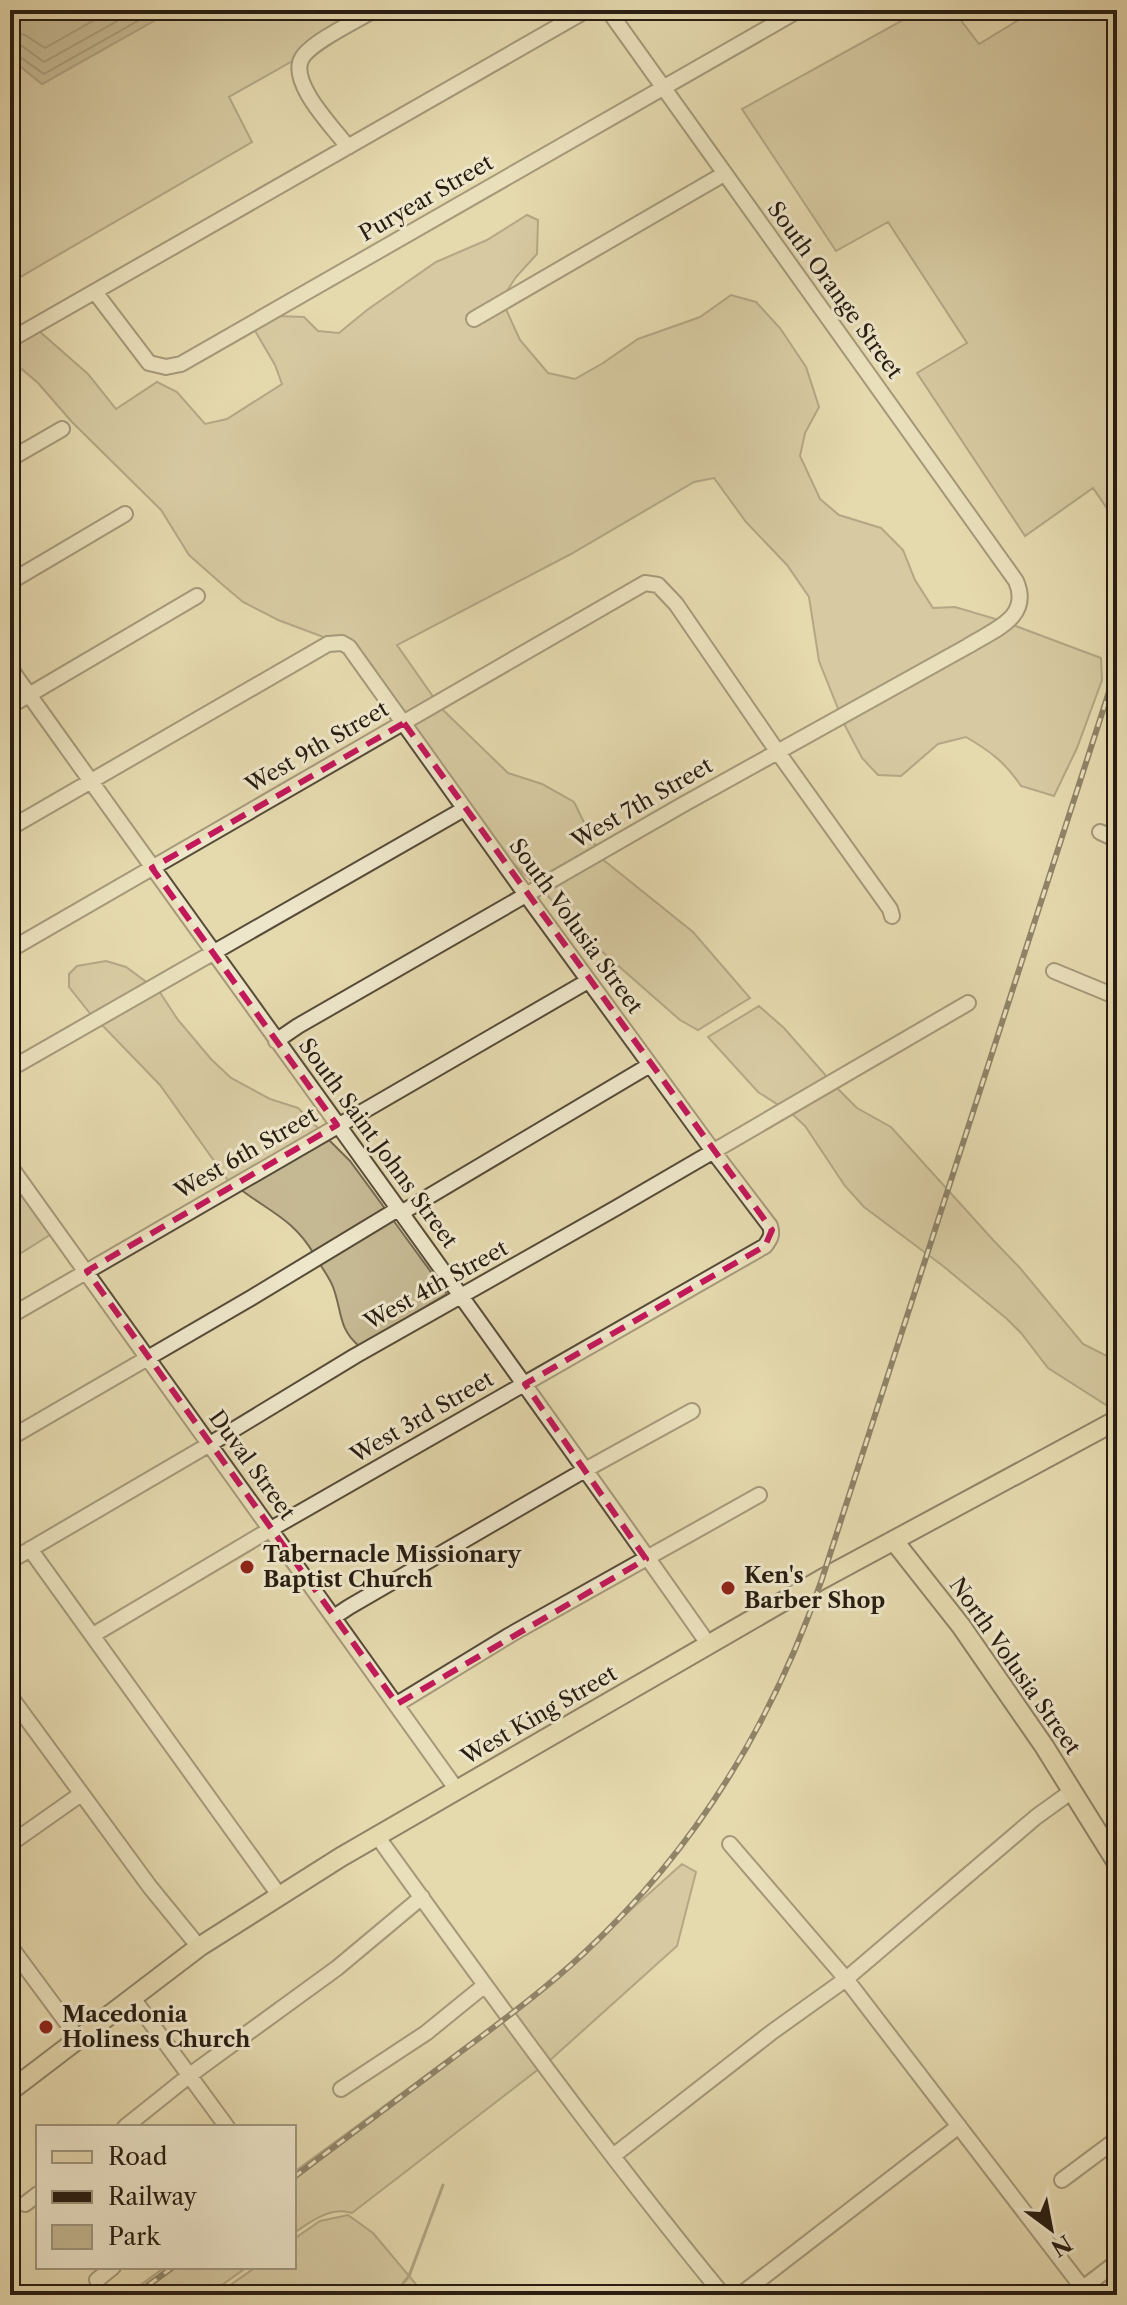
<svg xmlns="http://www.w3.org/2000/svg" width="1127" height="2305" font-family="'Libre Caslon Text',serif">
<rect width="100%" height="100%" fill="#e5d9ae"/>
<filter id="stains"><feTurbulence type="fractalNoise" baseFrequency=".0025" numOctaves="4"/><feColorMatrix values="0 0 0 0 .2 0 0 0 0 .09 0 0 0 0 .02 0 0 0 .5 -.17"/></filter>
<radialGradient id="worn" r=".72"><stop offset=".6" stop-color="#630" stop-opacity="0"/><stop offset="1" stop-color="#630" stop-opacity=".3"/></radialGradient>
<path fill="#c5b993" stroke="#766b52" stroke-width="2" d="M173 10H363L296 59 229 97 252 142 10 283V58L42 84Z
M921 10H953L979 44 1035 10H1117V523L1093 488 1025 536 917 373 967 343 888 222 836 251 742 109Z
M527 215 538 220 537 254 516 277 505 294 467 316 472 326 505 307 520 340 548 373 575 379 603 363 638 339 700 317 731 295 756 302 780 328 806 367 819 407 805 433 800 456 820 499 839 515 881 528 903 550 915 580 933 608 955 607 999 620 839 711 819 661 809 597 787 565 746 522 714 478 694 482 571 554 397 645 434 698 405 716 370 663 343 638 340 636 326 638 278 620 243 602 224 586 189 555 161 510 72 422 38 383 10 359V347L39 331 88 374 116 409 157 382 177 392 205 424 227 419 282 384 275 365 254 329 277 316 304 317 318 331 339 333 367 310 436 262 487 240Z
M1013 625 1101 658 1102 680 1077 748 1054 796 1021 786C1006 763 990 751 966 737L938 744 901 776 878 775 862 758 843 722Z
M441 708 508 773 542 784 574 802 596 847 534 883 506 857 412 725Z
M601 858 693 932 750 998 698 1030 680 1020 590 941 543 891Z
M106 961 126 967 149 984 92 1016 69 987V974L77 966Z
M159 991 178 1020 211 1059 231 1078 270 1099 298 1108 319 1129 230 1181 227 1179 160 1085 101 1024Z
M759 1006 784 1028 828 1078 780 1106 758 1092 708 1037Z
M836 1087 857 1108 891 1127 994 1241 1020 1268 1083 1344 1117 1361V1412L1048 1368 1021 1333 1007 1319 943 1266 864 1207 845 1186 805 1126 791 1113Z
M327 1138 350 1161 386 1210 314 1254C293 1219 270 1212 240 1189Z
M10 1174 53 1233 10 1260Z
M393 1220 447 1294 359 1346C338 1329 342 1310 333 1287 330 1279 324 1271 320 1264Z
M682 1864 696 1872 677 1946 548 2062 511 2013 546 1986Z
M503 2019 540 2068 352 2213C331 2206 310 2222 294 2233V2172Z
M348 2215 373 2233 425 2295H216L256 2267H294V2239L320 2221Z
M165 2267H247L208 2295H127Z"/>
<path fill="#a59979" stroke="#736750" stroke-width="2" d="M10 10H173L42 84 10 58Z"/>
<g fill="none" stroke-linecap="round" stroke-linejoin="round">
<path stroke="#665b46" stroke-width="2" d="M10 32 25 35 45 48 112 10
M10 44 22 46 44 62 137 10
M10 54 17 55 44 74 157 10"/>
<path stroke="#736750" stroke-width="3" d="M10 2294 11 2295
M394 2295 409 2276 443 2185"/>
<g stroke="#574c39" stroke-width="18">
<path id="minor" d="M348 147C333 127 288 82 302 58 311 42 358 20 374 10
M95 292 149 363 166 367 181 364 799 10
M474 319 724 174
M10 340 587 10
M10 459 62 429
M10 582 125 514
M10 668C242 994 479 1317 709 1645
M10 706 197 596
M10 828 328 644 342 643 349 647 532 903 713 1151 770 1226C773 1235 770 1239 765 1246L271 1529 93 1635
M1100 832 1117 840
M10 950 645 583 658 585 676 604 777 751 890 909 892 916
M1054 971 1117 997
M276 1041 298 1026 684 804 968 646C993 630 1032 618 1016 581L608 10
M10 1069 464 809
M10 1166 457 1790
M401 1213 650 1065
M10 1316 588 981
M10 1438 251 1298 398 1209
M30 1549 279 1895
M10 1561 210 1444 355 1356 616 1208 968 1003
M334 1617 349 1607 585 1470 692 1411
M10 1696 150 1887 199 1947
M397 1704 510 1635 759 1495
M377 1836C489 1991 601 2147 723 2295
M10 1844 81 1794
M730 1844 846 1979 1088 2295
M10 1946 78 2038
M132 1997 227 2127
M341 2089 426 2033 485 1985
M125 2127 190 2075 337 1968 422 1897
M613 2156 772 2032 846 1979 1036 1817 1072 1791
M1062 2180 1117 2139
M25 2204 38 2194
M97 2280 113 2267
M740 2295 959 2126
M1074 2295 1117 2262"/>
</g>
<g stroke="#281d12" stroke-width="22">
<path id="major" d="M894 1541 961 1626 1044 1746 1117 1863
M10 2091 199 1947 341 1857 822 1579 1117 1420"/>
</g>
<use href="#minor" stroke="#eee6ca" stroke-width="14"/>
<use href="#major" stroke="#e5d9ae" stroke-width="18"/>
<g stroke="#281d12" stroke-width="6">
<path id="rail" d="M294 2177C346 2138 398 2099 450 2060 495 2026 541 1993 583 1954 694 1851 773 1722 822 1579L1117 667
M135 2295 173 2267"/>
</g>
<use href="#rail" stroke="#eee6ca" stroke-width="3" stroke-dasharray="9" stroke-linecap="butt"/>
</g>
<path d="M0 0H1127V2305H0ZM404 723 772 1230 765 1246 525 1384 646 1559 397 1704 87 1271 337 1125 152 868Z" fill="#e5d9ae" fill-opacity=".55" fill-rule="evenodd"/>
<path fill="none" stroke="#c2185b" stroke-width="6" stroke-dasharray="16 10" stroke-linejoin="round" d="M404 723 772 1230 765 1246 525 1384 646 1559 397 1704 87 1271 337 1125 152 868Z"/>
<g fill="#8f2418" stroke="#eee6ca" stroke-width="3">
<circle cx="247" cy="1567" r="8"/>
<circle cx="728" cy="1588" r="8"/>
<circle cx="46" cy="2027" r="8"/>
</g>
<g text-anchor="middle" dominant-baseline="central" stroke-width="6" stroke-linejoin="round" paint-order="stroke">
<g font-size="22" fill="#281d12" stroke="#eee6ca">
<text transform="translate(426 198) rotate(-30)">Puryear Street</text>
<text transform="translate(835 290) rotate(54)">South Orange Street</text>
<text transform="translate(317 747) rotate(-30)">West 9th Street</text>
<text transform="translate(642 803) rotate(-30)">West 7th Street</text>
<text transform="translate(576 926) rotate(54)">South Volusia Street</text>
<text transform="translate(378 1143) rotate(54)">South Saint Johns Street</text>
<text transform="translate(246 1153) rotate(-30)">West 6th Street</text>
<text transform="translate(436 1285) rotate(-29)">West 4th Street</text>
<text transform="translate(422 1417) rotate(-30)">West 3rd Street</text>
<text transform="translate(252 1465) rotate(54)">Duval Street</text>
<text transform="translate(1015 1666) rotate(55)">North Volusia Street</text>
<text transform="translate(539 1715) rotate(-30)">West King Street</text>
</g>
<g font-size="22" font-weight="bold" fill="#281d12" stroke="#eee6ca" text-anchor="start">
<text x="263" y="1554">Tabernacle Missionary<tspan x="263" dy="25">Baptist Church</tspan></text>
<text x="744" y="1575">Ken's<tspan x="744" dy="25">Barber Shop</tspan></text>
<text x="62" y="2014">Macedonia<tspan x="62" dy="25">Holiness Church</tspan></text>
</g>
</g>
<rect width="1127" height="2305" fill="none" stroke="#e5d9ae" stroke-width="40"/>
<rect x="12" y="12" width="1103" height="2281" fill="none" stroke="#281d12" stroke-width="4"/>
<rect x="20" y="20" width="1087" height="2265" fill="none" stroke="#281d12" stroke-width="2"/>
<rect x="36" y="2125" width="260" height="144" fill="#eee6ca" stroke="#9f9680" stroke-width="2"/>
<rect x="52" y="2151" width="40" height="12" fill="#e5d9ae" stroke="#9f9680" stroke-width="2"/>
<text x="108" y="2165" font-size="24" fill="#281d12">Road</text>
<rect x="52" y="2191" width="40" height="12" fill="#281d12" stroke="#9f9680" stroke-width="2"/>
<text x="108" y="2205" font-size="24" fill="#281d12">Railway</text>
<rect x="52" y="2225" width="40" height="24" fill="#c5b993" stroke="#9f9680" stroke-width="2"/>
<text x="108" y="2245" font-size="24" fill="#281d12">Park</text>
<g transform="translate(1051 2229) rotate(148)" stroke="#eee6ca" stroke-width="6" paint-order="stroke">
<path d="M0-6L14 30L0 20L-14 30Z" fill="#281d12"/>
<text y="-12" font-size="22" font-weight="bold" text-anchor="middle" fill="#281d12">N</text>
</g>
<rect width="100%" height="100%" filter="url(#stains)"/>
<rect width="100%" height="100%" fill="url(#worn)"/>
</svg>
